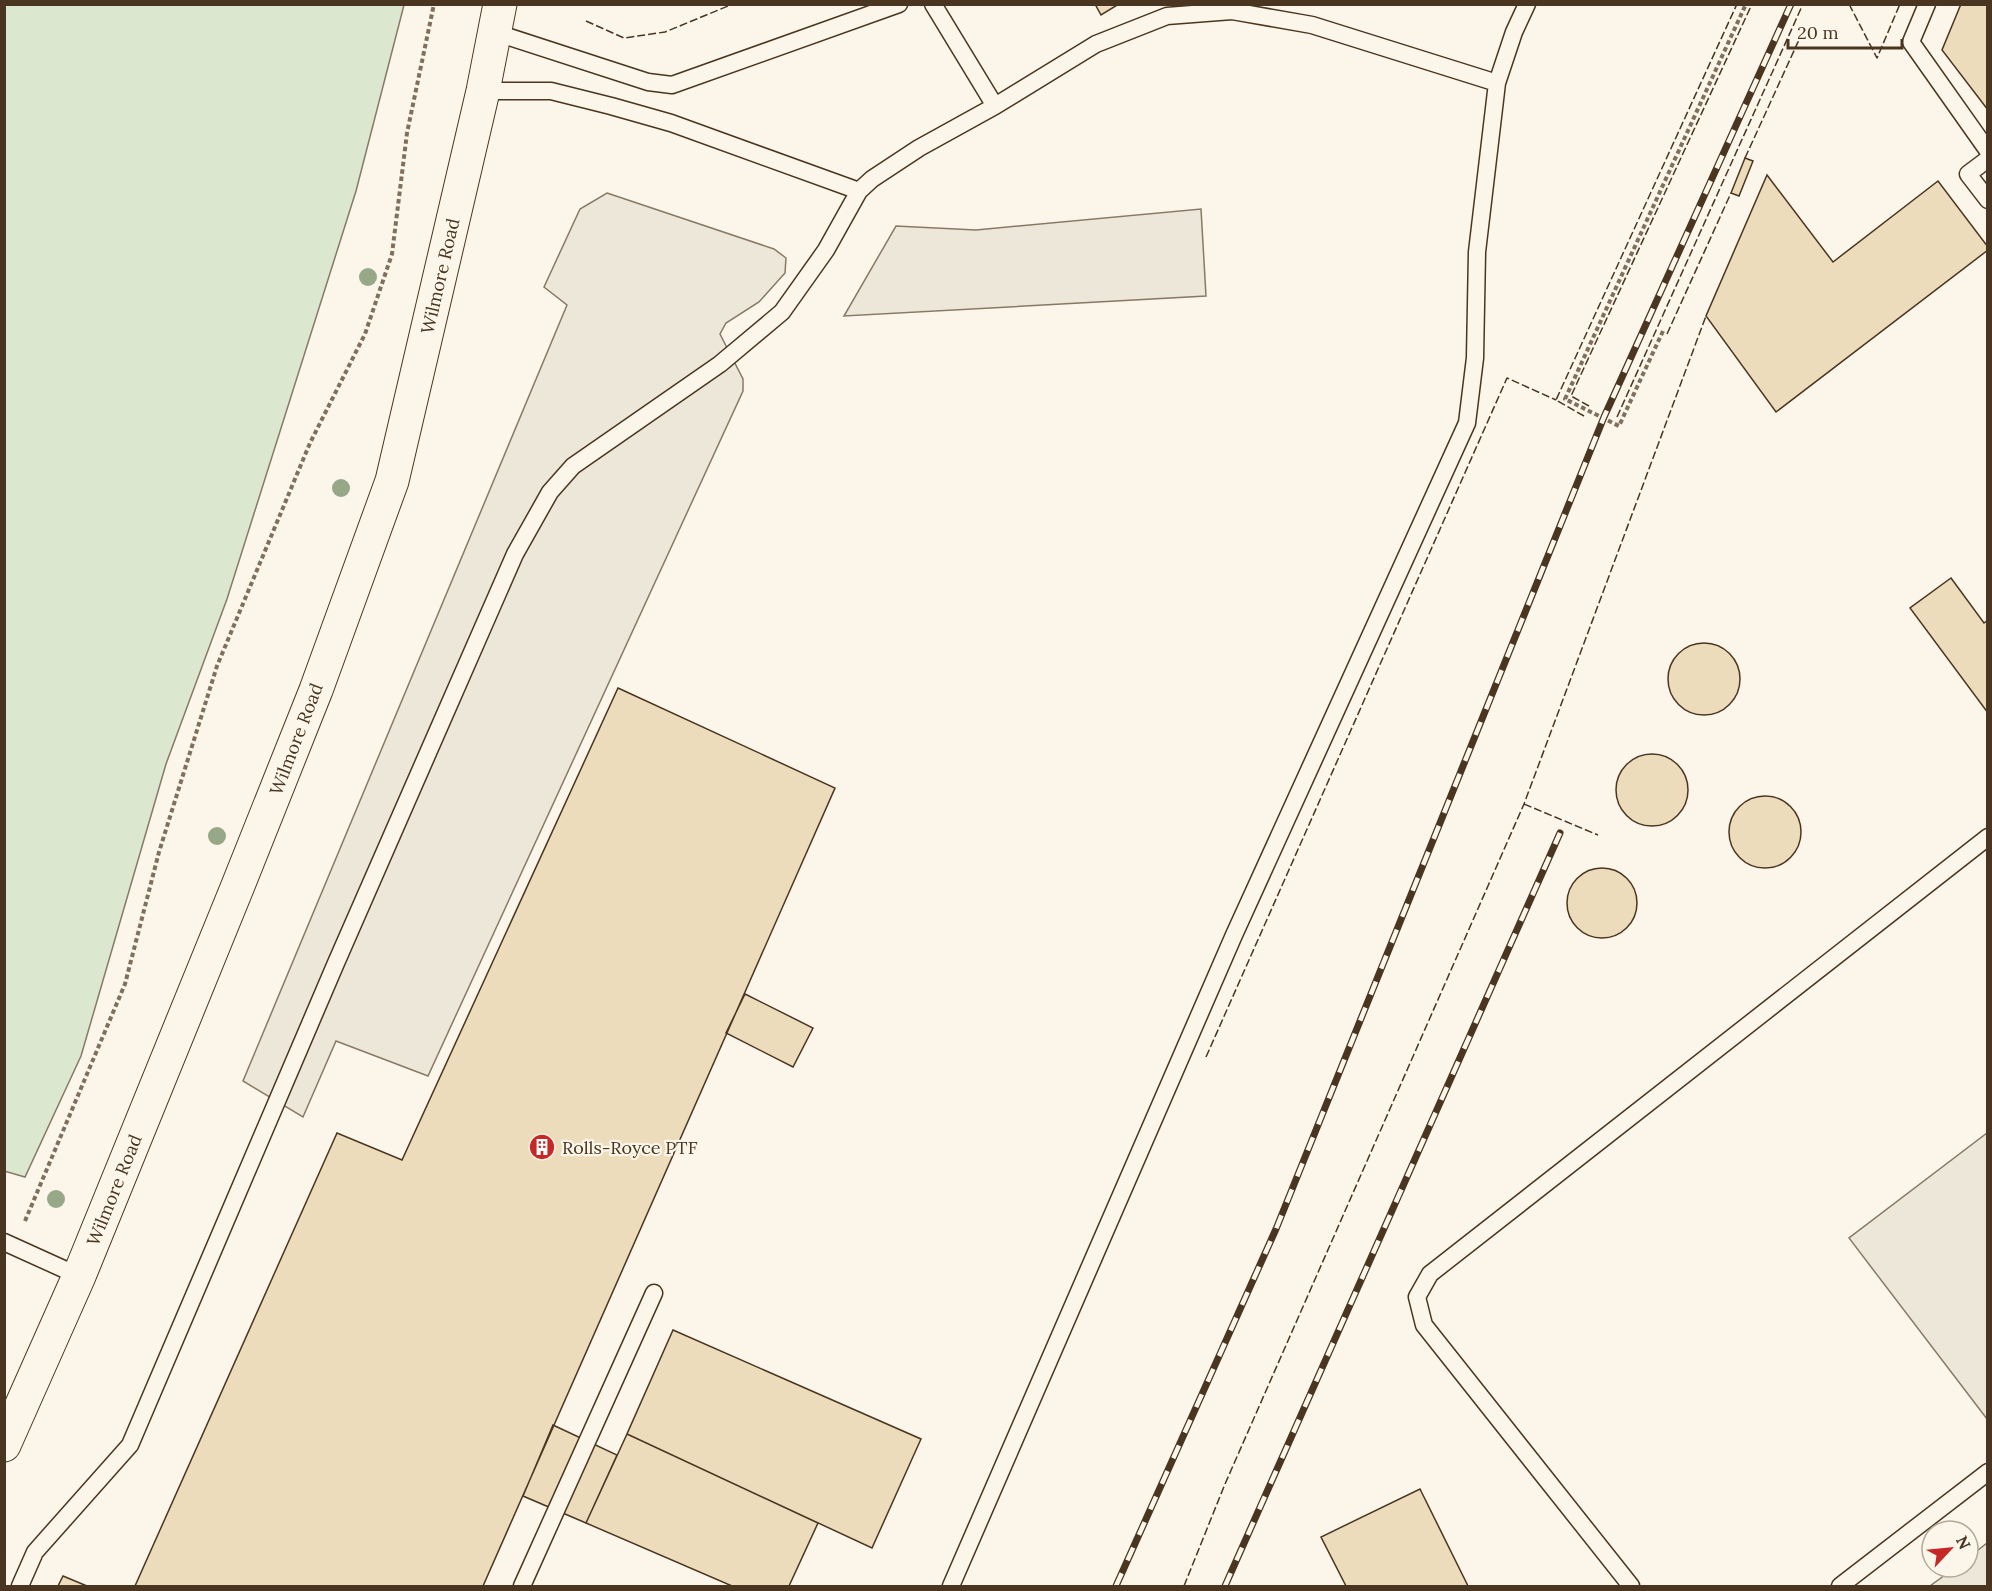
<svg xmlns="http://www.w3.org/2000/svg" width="1992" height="1591" font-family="Lora,serif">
<rect width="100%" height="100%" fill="#fbf6e9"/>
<path fill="#dce7d0" stroke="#887966" stroke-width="1.5" d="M4 5H404L356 191 227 599 166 764 81 1056 25 1177 4 1171Z"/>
<path fill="#ede7d9" stroke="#887966" stroke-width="1.5" d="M607 193 774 249 786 258 785 273 759 302 726 323 720 334 743 379V391L428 1076 336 1041 303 1117 243 1081 567 305 544 287 580 209Z
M1201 209 1206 296 844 316 896 226 976 230Z
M1987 1133 1988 1419H1987L1849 1238Z
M1987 1543V1586H1930L1956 1567H1968V1558Z"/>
<path fill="#ecdcbc" stroke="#4a3520" stroke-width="1.5" d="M1095 4H1119L1101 15Z
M1961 4H1988V110L1942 50Z
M1745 158 1753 161 1739 196 1731 193Z
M1767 175 1833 262 1938 181 1988 247V250L1776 412 1706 316Z
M1951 578 1984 623 1988 620V713L1910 608Z
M1668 679a36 36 0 1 1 72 0a36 36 0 1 1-72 0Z
M618 688 835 788 483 1586H135L337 1133 402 1160Z
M1616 790a36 36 0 1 1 72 0a36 36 0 1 1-72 0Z
M1729 832a36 36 0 1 1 72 0a36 36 0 1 1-72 0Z
M1567 903a35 35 0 1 1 70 0a35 35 0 1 1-70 0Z
M745 994 813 1028 793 1067 726 1033Z
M673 1330 921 1439 872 1548 627 1434Z
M553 1425 617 1455 586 1523 523 1496Z
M627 1434 818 1523 789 1586H732L586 1523Z
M1420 1489 1468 1586H1346L1321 1537Z
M63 1576 87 1586H58Z"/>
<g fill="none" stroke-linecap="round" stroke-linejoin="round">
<g stroke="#4a3520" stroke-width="19">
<path id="lane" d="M933 4 995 106
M1927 4 1911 42 1988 151
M494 32 648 82 672 85 899 4
M483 91H551L611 106 671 123 859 191
M1988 159 1968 174 1988 200
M4 1242 79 1276
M20 1586 35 1552 130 1445 336 963 515 554 550 492 573 466 720 364 782 312 826 250 859 191 872 179 919 148 995 106 1096 44 1167 16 1232 11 1312 25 1497 83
M522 1586 654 1293
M951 1586 1234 935 1467 423 1475 358 1477 252 1497 83 1514 32 1527 4
M1631 1586 1424 1325 1417 1297 1430 1274 1988 837
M1840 1586 1988 1472"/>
</g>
<g stroke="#4a3520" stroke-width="35">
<path id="secondary" d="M4 1445 79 1276 239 883 316 690 392 481 483 91 500 4"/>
</g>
<path stroke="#7f6f5c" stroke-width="4" stroke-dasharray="4.5 3" stroke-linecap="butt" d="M1663 331 1619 426 1565 399 1746 4
M25 1221 125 984 159 852 217 666 310 443 365 334 392 254 407 133 434 4"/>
<use href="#lane" stroke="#fbf6e9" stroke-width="16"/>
<use href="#secondary" stroke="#fbf6e9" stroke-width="33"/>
<g stroke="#4a3520" stroke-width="7">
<path id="rail" d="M1116 1586 1276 1229 1604 417 1791 4
M1225 1586 1560 833"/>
</g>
<use href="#rail" stroke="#fbf6e9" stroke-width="4.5" stroke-dasharray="14" stroke-linecap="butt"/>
<path stroke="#4a3520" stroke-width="1.5" stroke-dasharray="8 3" stroke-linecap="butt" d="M1849 4 1877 58 1900 4
M586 21 624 38 665 32 733 4
M1745 158 1803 31
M1667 334 1731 193
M1589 406 1571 396 1752 4
M1584 416 1556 400 1737 4
M1617 417 1803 4
M1524 804 1598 835
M1206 1057 1507 378 1556 400
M1184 1586 1225 1484 1524 804 1706 316"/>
</g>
<g fill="#96a887">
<circle cx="368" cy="277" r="9"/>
<circle cx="341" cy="488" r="9"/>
<circle cx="217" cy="836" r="9"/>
<circle cx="56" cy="1199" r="9"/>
</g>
<defs>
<g id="building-disc" transform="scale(1.35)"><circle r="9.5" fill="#c62828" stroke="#fbf6e9"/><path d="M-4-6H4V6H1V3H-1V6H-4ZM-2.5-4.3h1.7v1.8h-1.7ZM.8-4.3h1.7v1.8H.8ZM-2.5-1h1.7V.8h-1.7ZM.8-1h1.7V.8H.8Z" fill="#fff"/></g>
</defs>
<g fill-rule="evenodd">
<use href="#building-disc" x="542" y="1147"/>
</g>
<g text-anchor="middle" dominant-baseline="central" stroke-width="4.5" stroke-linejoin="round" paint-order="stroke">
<g font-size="18" fill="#4a3520" stroke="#fbf6e9">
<text transform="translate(440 276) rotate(-77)">Wilmore Road</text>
<text transform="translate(296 739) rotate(-69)">Wilmore Road</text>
<text transform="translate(114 1190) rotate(-68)">Wilmore Road</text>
</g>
<g font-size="18" fill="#4a3520" stroke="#fbf6e9" text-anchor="start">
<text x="562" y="1147">Rolls-Royce PTF</text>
</g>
</g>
<rect width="1992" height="1591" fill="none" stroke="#4a3520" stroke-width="12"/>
<g transform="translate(1950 1549) rotate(64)"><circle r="28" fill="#fbf6e9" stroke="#b4a999" stroke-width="1.5"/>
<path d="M0-4.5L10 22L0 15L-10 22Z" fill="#c62828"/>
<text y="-9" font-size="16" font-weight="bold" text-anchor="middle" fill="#4a3520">N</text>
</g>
<path d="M1788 39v9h114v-9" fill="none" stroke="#4a3520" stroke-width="3"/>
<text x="1797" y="39" font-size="18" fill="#4a3520" stroke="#fbf6e9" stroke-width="4.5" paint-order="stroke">20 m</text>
</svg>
